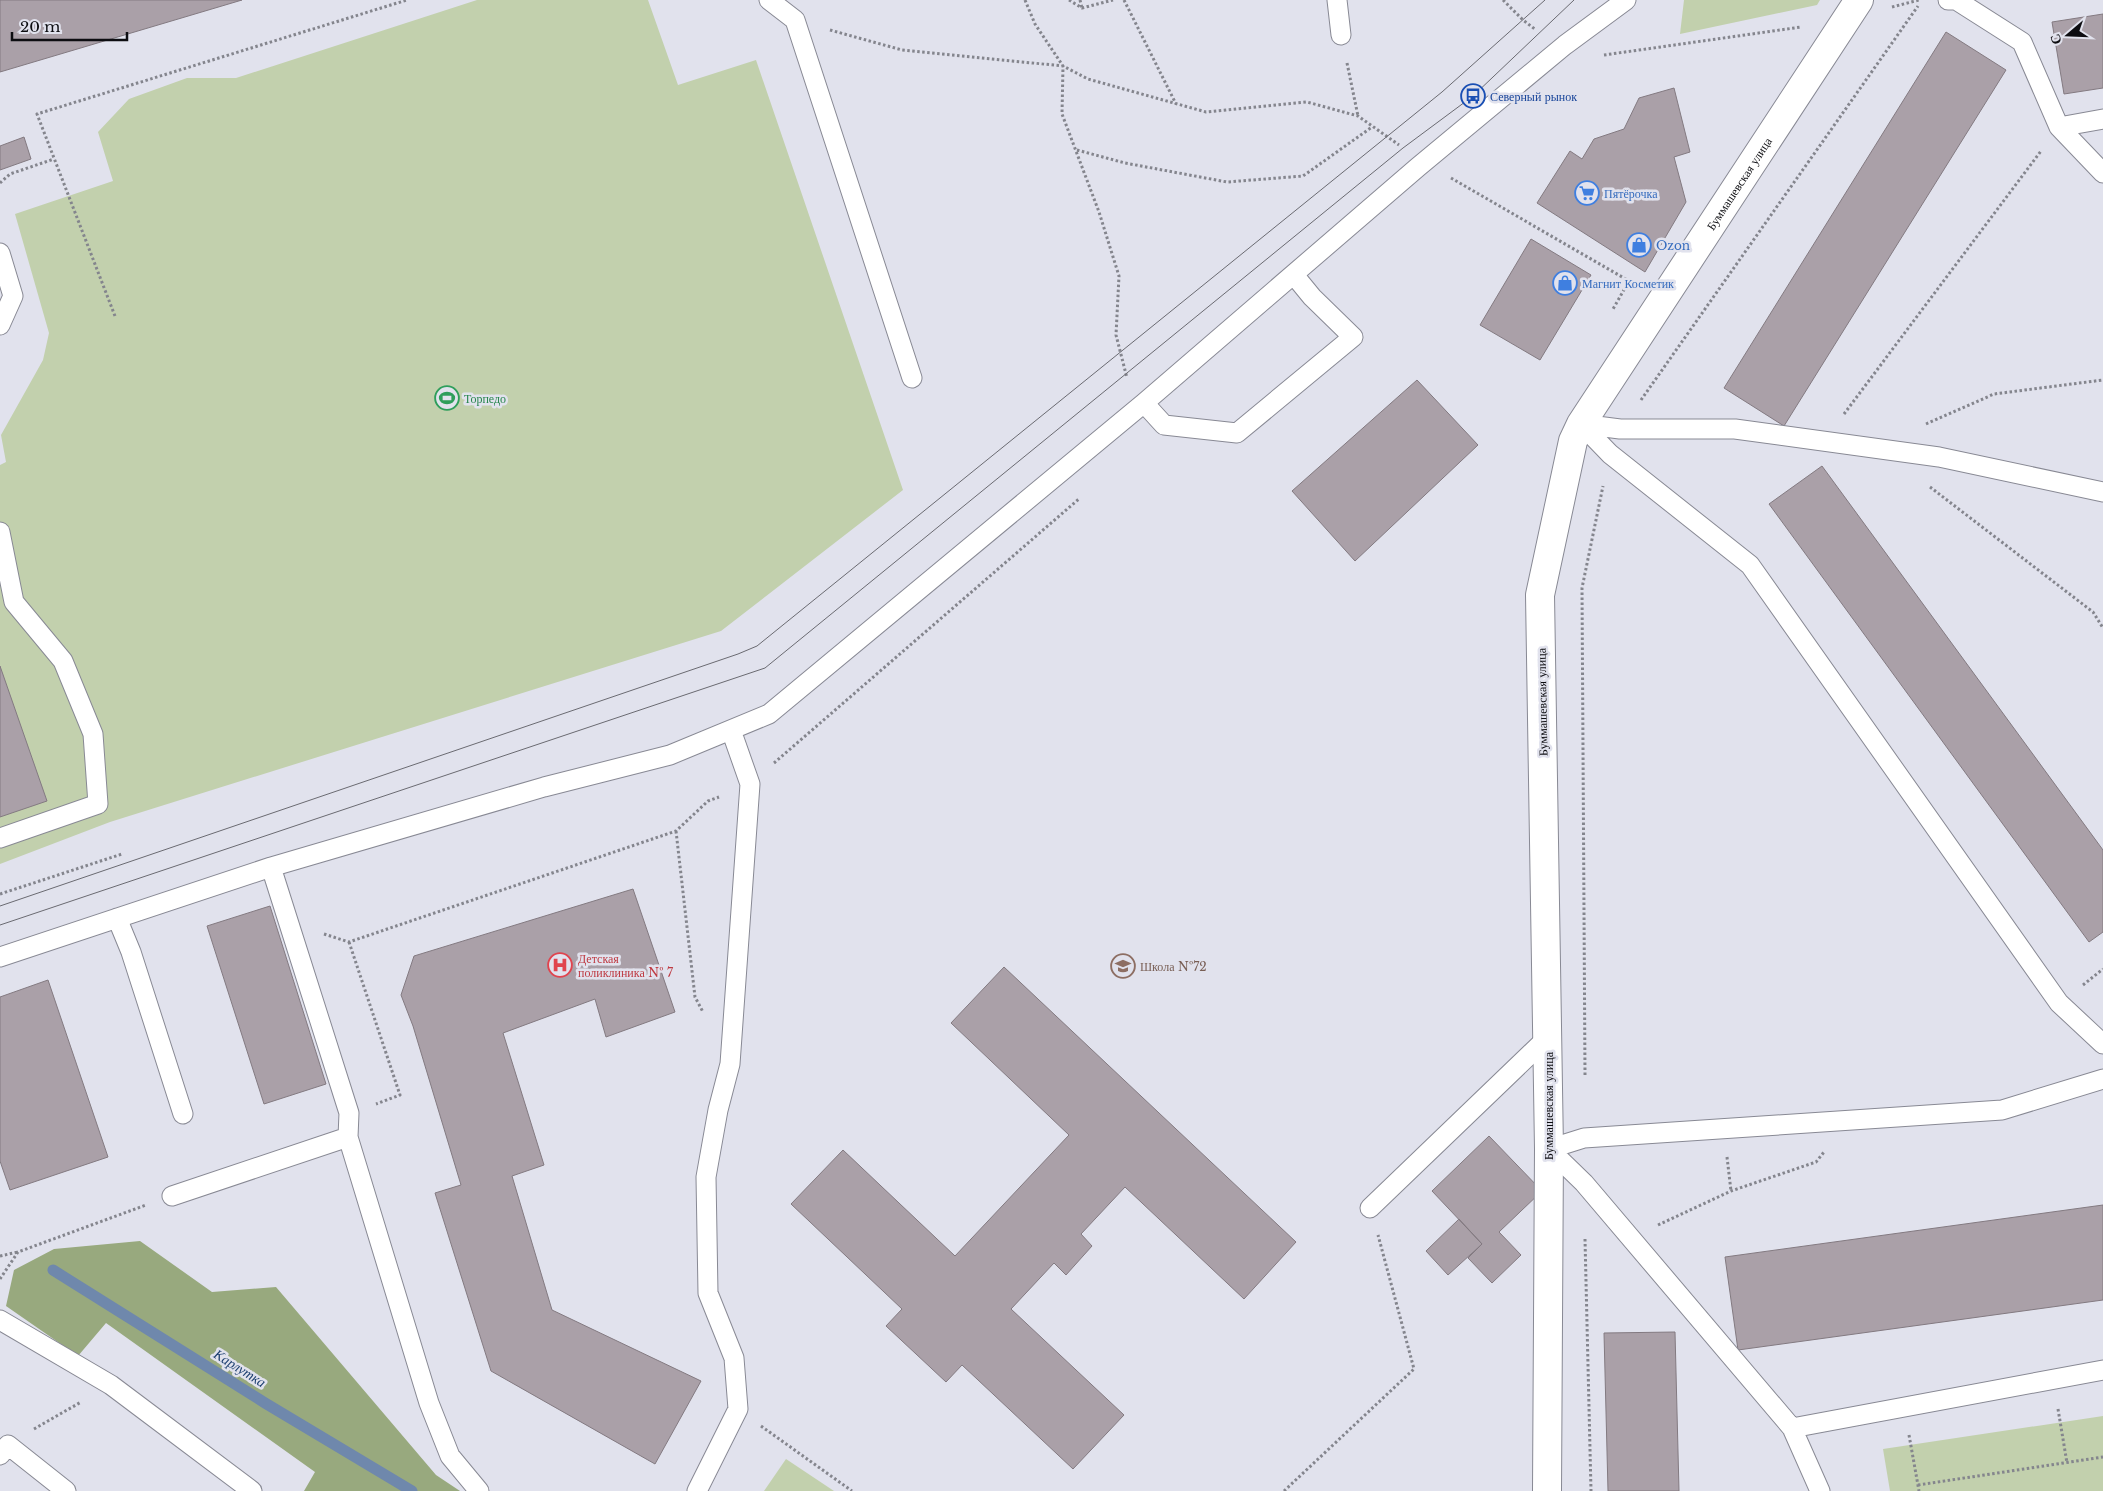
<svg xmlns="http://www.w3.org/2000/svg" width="2103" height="1491" font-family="'Libre Baskerville',serif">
<rect width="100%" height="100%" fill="#e1e2ed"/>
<path fill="#c2d0ad" d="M477 0H648L678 85 756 60 903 490 721 631 110 822 0 864V465L6 462 1 435 43 360 49 333 15 214 113 181 98 132 129 99 187 78H236Z
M1684 0H1820L1817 5 1680 34Z
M2103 1416V1491H1890L1883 1449Z
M786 1459 834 1491H764Z"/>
<path fill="#98a97e" d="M140 1241 212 1292 276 1287 436 1475 460 1491H304L315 1472 106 1323 78 1356 6 1306 14 1270 54 1249Z"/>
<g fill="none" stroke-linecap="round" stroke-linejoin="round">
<path stroke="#6f88ac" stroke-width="11" d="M53 1270 265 1403 412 1491"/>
</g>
<path fill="#aaa0a8" stroke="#837a81" d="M0 0H242L0 72Z
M2103 14V88L2064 94 2052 22Z
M1946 32 2006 70 1784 426 1724 388Z
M1674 88 1690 152 1674 157 1686 202 1645 272 1537 203 1570 151 1582 159 1594 139 1624 129 1639 98Z
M24 137 31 159 0 170V146Z
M1531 239 1591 275 1540 360 1480 325Z
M1417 380 1478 445 1355 561 1292 491Z
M1822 466 2103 850V932L2089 942 1769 504Z
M0 666 47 801 0 817Z
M633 889 675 1012 606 1037 595 999 503 1033 544 1165 512 1176 552 1310 701 1381 655 1464 491 1371 435 1193 461 1185 413 1026 401 995 414 956Z
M270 906 326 1084 264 1104 207 926Z
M1004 967 1296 1242 1244 1299 1125 1187 1081 1234 1092 1246 1066 1275 1054 1263 1011 1309 1124 1415 1073 1469 962 1365 946 1382 886 1326 902 1309 791 1204 843 1150 955 1256 1069 1135 951 1023Z
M48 980 108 1157 10 1190 0 1161V997Z
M1489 1136 1542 1191 1499 1232 1521 1255 1492 1283 1468 1258 1482 1244 1432 1191Z
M2103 1205V1300L1738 1350 1725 1257Z
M1459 1219 1482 1244 1448 1275 1426 1251Z
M1675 1332 1679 1491H1608L1604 1333Z"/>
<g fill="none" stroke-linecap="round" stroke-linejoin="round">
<g stroke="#888994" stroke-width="21">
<path id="lane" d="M769 0 795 20 912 378
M1337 0 1341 35
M1948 0H1956L2022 42 2059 127 2103 119
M2059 127 2103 173
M0 253 13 296 0 325
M1144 403 1164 425 1237 433 1353 337 1312 297 1294 275
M1581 424 1610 454 1750 565 2059 1003 2103 1044
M1581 424 1620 429H1735L1939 457 2103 492
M0 532 14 602 63 661 93 734 98 804 0 838
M271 867 349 1113 348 1137 429 1403 450 1456 479 1491
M117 918 131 952 183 1114
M0 957 271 867 544 787 670 755 769 714 1144 403 1418 167 1565 45 1626 0
M2103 1079 2002 1110 1584 1138 1549 1149 1584 1183 1792 1428 2103 1370
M172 1196 348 1137
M1370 1208 1548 1037
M0 1320 111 1385 252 1491
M1792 1428 1820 1491
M0 1455 8 1445 66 1491
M697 1491 738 1409 734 1358 708 1293 706 1177 718 1110 730 1064 750 784 731 730"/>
</g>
<g stroke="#888994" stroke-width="30">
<g id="street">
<path id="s1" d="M1547 1491 1549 1149 1540 595 1573 441 1581 424 1859 0"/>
</g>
</g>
<path stroke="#84858d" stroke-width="3" stroke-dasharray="2.5 2.5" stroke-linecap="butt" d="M1025 0 1035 24 1063 66 1088 79 1206 112 1307 102 1358 116 1399 145
M1069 0 1082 8 1113 0
M1080 0 1082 8
M1124 0 1176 104
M1503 0 1523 20 1536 30
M1892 7 1919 0
M830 30 902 50 1063 66 1062 114 1099 212 1119 276 1116 335 1127 378
M1604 55 1801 27
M1347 63 1358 116
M1077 150 1125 163 1227 182 1303 176 1372 127
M1451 178 1629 281 1613 309
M0 183 10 174 54 159
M115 316 37 114 407 0
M1641 400 1918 6
M1844 414 2041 151
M1926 424 1994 394 2103 380
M1930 487 2093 612 2103 628
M774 763 1080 498
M676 831 695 997 703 1012
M0 894 122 854
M324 934 349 942 676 831 708 801 719 797
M349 942 400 1095 376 1104
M2083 985 2103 969
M1585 1075 1582 588 1603 486
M1727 1157 1731 1191
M1658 1225 1731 1191 1816 1162 1824 1152
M1585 1239 1591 1491
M0 1256 18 1252
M0 1279 18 1252 146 1205
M2058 1409 2067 1463
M761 1426 852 1491
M34 1429 81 1402
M1909 1435 1919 1491
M1918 1485 2103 1457
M1284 1491 1414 1369 1378 1235"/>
<use href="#lane" stroke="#fff" stroke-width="19"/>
<use href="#street" stroke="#fff" stroke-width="28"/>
<path stroke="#6a6a71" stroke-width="1" d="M0 906 738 654 757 646 1442 92 1545 0
M0 925 765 668 1403 148 1473 96 1574 0"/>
</g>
<defs>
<g id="bus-ring" transform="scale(1.25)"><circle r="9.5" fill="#e1e2ed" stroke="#1a4fb4" stroke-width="1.5"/><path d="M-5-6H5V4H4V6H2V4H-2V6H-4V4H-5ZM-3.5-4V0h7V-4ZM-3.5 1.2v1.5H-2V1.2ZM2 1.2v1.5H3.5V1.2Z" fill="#1a4fb4"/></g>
<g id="supermarket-ring" transform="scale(1.25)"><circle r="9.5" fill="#e1e2ed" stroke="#3f7fe0" stroke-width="1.5"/><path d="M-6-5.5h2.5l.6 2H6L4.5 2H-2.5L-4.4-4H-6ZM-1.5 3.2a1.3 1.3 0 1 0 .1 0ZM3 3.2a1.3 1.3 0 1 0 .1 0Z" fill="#3f7fe0"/></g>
<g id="shop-ring" transform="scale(1.25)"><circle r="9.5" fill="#e1e2ed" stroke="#3f7fe0" stroke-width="1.5"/><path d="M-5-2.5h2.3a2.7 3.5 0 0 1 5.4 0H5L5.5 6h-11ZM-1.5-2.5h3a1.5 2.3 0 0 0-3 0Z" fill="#3f7fe0"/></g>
<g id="stadium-ring" transform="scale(1.25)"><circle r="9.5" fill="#e1e2ed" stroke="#2e9e5b" stroke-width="1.5"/><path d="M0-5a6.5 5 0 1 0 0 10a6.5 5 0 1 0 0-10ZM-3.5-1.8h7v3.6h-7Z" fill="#2e9e5b"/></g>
<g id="hospital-ring" transform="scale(1.25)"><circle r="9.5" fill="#e1e2ed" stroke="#e0444e" stroke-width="1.5"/><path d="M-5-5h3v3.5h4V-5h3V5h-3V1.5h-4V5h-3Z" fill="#e0444e"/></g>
<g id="school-ring" transform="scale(1.25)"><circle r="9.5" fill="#e1e2ed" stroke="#8d6e63" stroke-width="1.5"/><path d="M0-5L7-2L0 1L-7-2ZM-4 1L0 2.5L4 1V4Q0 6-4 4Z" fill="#8d6e63"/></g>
</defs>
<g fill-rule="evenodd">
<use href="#bus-ring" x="1473" y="96"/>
<use href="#supermarket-ring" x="1587" y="193"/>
<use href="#shop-ring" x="1639" y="245"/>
<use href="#shop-ring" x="1565" y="283"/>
<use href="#stadium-ring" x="447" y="398"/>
<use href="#hospital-ring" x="560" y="965"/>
<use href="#school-ring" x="1123" y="966"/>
</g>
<g text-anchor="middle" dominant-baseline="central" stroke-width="5" stroke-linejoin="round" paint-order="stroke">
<g font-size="12" fill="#164399" stroke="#e1e2ed" text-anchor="start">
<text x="1490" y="96">Северный рынок</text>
</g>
<g font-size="12" fill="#0d0d11" stroke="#e1e2ed">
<text stroke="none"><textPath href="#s1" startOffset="1360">Буммашевская улица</textPath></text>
<text transform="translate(1542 702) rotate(-91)">Буммашевская улица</text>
<text transform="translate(1548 1106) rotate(-90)">Буммашевская улица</text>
</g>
<g font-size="12" fill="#366cbe" stroke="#e1e2ed" text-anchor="start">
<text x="1604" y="193">Пятёрочка</text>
<text x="1656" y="245">Ozon</text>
<text x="1582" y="283">Магнит Косметик</text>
</g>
<g font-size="12" fill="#27864d" stroke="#e1e2ed" text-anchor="start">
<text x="464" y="398">Торпедо</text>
</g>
<g font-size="12" fill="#be3a42" stroke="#e1e2ed" text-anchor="start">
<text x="578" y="958">Детская<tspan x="578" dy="14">поликлиника № 7</tspan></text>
</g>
<g font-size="12" fill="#785e54" stroke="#e1e2ed" text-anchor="start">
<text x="1140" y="966">Школа №72</text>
</g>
<g font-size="14" font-style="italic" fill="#1e4071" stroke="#e1e2ed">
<text transform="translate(240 1368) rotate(32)">Карлутка</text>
</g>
</g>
<g transform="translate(2068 35) rotate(251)" stroke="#e1e2ed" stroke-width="4" paint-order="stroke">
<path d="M0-4L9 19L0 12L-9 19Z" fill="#0d0d11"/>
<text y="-8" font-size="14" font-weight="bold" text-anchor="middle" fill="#0d0d11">С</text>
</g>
<path d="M12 32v8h115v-8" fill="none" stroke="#0d0d11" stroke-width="2.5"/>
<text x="20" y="32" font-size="15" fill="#0d0d11" stroke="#e1e2ed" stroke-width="4" paint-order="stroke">20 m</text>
</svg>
